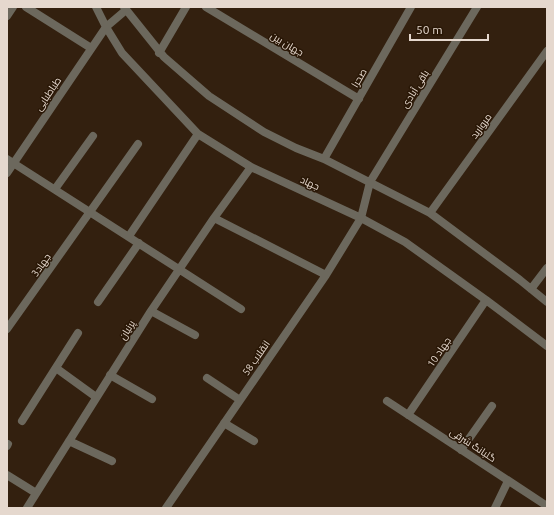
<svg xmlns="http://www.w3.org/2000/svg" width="554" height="515" font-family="Ubuntu,Cairo,sans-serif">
<rect width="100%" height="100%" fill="#33200f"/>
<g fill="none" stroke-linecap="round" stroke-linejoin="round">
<path stroke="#6c685d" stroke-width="8" d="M26 7 91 48
M96 7 106 27 122 53 198 134 251 167 361 218 405 242 486 300 547 346
M124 7 164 57 209 96 264 132 296 148 324 159 430 213 520 280 547 302
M206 7 359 99
M7 16 13 7
M159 53 186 7
M7 159 241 309
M324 159 411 7
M7 173 106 27 126 10
M55 189 93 136
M430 213 547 51
M214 218 326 275
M129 236 198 134
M531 289 547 268
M98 302 139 243
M151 311 195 335
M7 329 138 144
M56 368 96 397
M110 375 152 399
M207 378 240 400
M387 401 547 506
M408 415 486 300
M22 421 78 333
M224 423 254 441
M69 441 112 461
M7 446 8 444
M461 450 492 406
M7 475 36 493
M27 508 151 311 214 218 251 167
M166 508 326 275 361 218 370 182 477 7
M495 508 508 481"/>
</g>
<g text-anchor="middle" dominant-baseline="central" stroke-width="3" stroke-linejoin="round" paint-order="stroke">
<g font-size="10" fill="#e5d8ce" stroke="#291706">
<text transform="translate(287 44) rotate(31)">جهان بین</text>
<text transform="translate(359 78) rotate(-60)">صحرا</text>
<text transform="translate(415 89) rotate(-58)">باقی آبادی</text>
<text transform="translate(48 94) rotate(-56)">طباطبایی</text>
<text transform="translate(481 126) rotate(-54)">مروارید</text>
<text transform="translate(310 183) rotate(25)">جهاد</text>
<text transform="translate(41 265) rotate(-55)">جهاد3</text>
<text transform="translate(127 330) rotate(-58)">پرنیان</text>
<text transform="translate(439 352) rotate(-56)">جهاد 10</text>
<text transform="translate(256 358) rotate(-55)">انقلاب 58</text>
<text transform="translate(473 445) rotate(33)">گلبانگ شرقی</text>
</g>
</g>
<rect width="554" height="515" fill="none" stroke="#e5d8ce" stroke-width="16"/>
<path d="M410 34v6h78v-6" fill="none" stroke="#e5d8ce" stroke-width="2"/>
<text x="416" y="34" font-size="12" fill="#e5d8ce" stroke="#291706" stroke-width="3" paint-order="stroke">50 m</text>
</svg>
